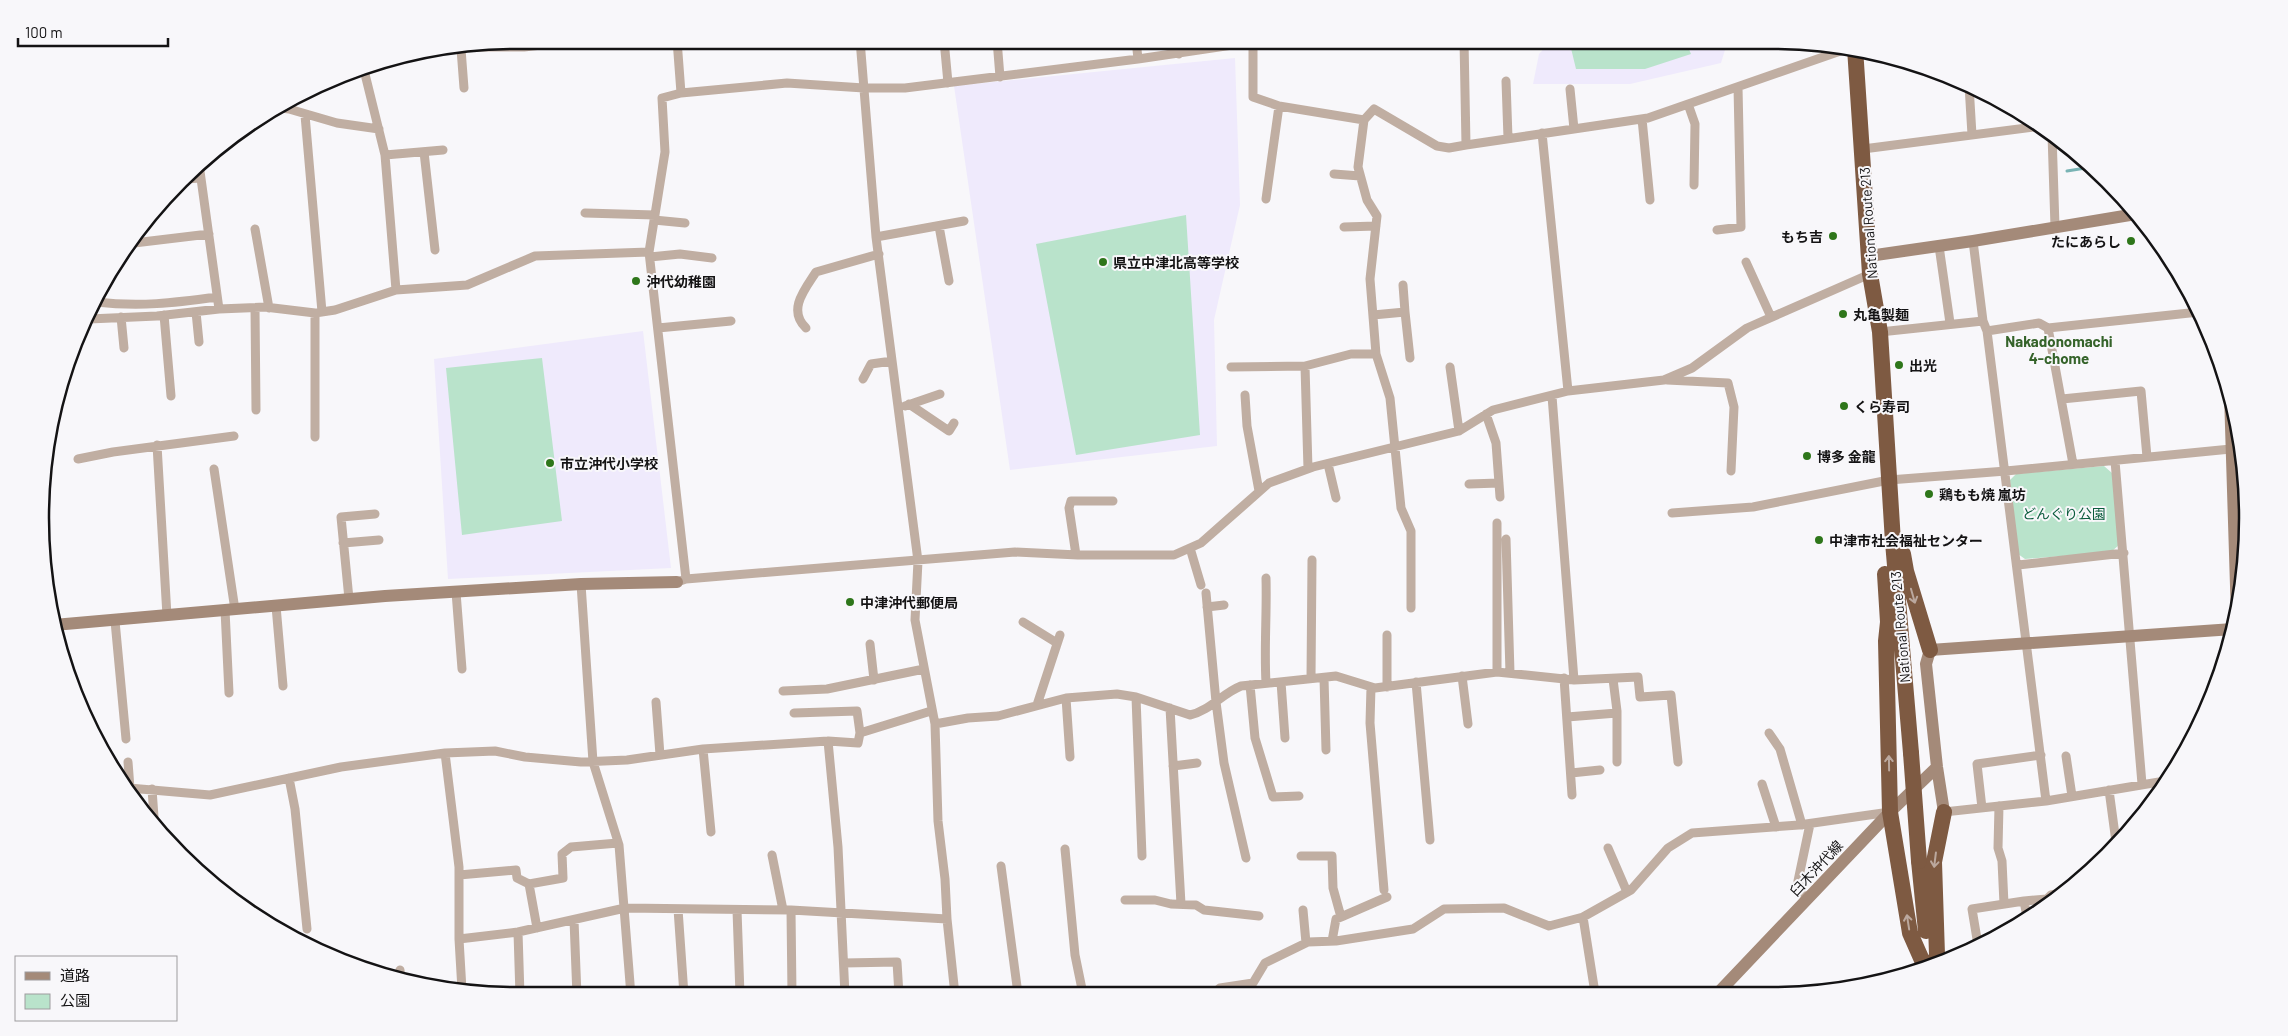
<svg xmlns="http://www.w3.org/2000/svg" width="2288" height="1036" font-family="Barlow,'Noto Sans JP',sans-serif">
<rect width="100%" height="100%" fill="#f8f7fa"/>
<path fill="#efeafc" d="M1552 40H1728L1721 63 1630 84H1533L1539 54Z
M1235 58 1240 205 1214 320 1217 446 1010 470 954 86Z
M643 331 671 568 448 579 434 359Z"/>
<path fill="#b9e3cb" d="M1569 40H1685L1691 54 1645 69H1576Z
M1186 215 1200 435 1076 455 1036 244Z
M542 358 562 521 462 535 446 368Z
M2104 466 2112 473 2119 545 2111 552 2025 559 2018 554 2010 480 2016 474Z"/>
<g fill="none" stroke-linecap="round" stroke-linejoin="round">
<path stroke="#79b3b4" stroke-width="3" d="M2067 171 2092 167"/>
<path stroke="#c0aea2" stroke-width="9" d="M677 40 681 93 787 83 864 88H905L1138 59 1266 40
M860 40 876 237 918 561 915 620 935 724 938 821 945 879 947 919 955 995
M944 40 948 83
M997 40 1000 77
M1136 40 1138 59
M1178 40 1179 54
M1464 40 1466 145
M1253 42V97L1279 106 1364 120
M475 47H524L584 40
M461 49 464 88
M363 66 385 155 396 290
M1506 81 1508 138
M1969 85 1972 135
M1570 89 1574 129
M681 93 662 98 665 152 649 252 686 579
M1688 104 1695 124 1694 185
M274 107 289 109 337 123 379 129
M305 115 322 312
M1642 119 1650 200
M1542 133 1568 391
M2052 134 2055 227
M1863 149 2042 126
M424 152 435 250
M385 155 443 150
M199 164 219 309
M1334 174 1360 176
M186 179 200 178
M1266 199 1279 106
M585 213 655 215
M654 220 685 223
M939 226 949 281
M1344 227 1376 226
M255 229 269 308
M1717 230 1741 227 1738 87
M876 237 964 221
M1973 241 1983 321 1987 331 2046 801
M134 243 209 234
M1939 246 1950 323
M650 257 680 254 712 258
M1746 262 1771 317
M1403 285 1405 312
M96 302C140 307 173 303 217 297
M255 308 256 410
M196 312 199 342
M315 313V437
M164 315 171 396
M1373 315 1405 312 1410 358
M121 317 124 348
M89 319 157 316 219 309 265 307 315 313 335 310 396 290 467 285 535 256 649 252
M658 328 731 321
M806 328C787 310 805 289 816 272L879 254
M2048 328 2073 464
M1987 331 2039 323 2048 328 2199 312
M1880 332 1983 321
M1305 366 1308 469
M1231 367 1305 366 1351 354H1376
M1450 367 1459 431
M863 379 871 364 892 361
M1667 380 1728 383 1734 407 1731 471
M1245 395 1247 426 1259 491
M2062 399 2141 391 2147 457
M909 404 949 431 954 423
M905 406 940 394
M1486 414 1496 443 1500 497
M157 445 167 616
M78 459 113 452 234 436
M2115 461 2142 784
M1328 464 1336 498
M214 469 235 610
M1469 484 1499 483
M1672 513 1753 507 1889 480 2006 471 2241 448
M1506 539 1510 673
M343 543 379 540
M1190 548 1201 585
M1076 555 1069 508 1071 501H1113
M2018 565 2124 553
M1266 578C1267 613 1264 648 1266 683
M677 582 686 579 1015 552 1078 555H1174L1201 543 1269 483 1313 467 1459 431 1493 410 1568 391 1664 380 1692 368 1747 328 1870 274
M581 584 593 762 619 845 631 996
M456 592 462 669
M1206 593 1216 702 1224 763 1246 858
M349 599 341 517 375 514
M276 606 283 686
M1207 607 1224 605
M1411 608V531L1401 508 1390 398 1376 354 1370 279 1377 216 1367 200 1358 167 1364 120 1374 109 1437 146 1449 148 1466 145 1648 118 1849 48
M225 610 229 693
M115 621 126 739
M1023 622 1057 643
M870 644 874 680
M1497 672V523
M1462 676 1468 724
M1311 678 1312 560
M1324 678 1326 750
M1564 678 1572 795
M1613 679 1617 711V762
M1574 680 1638 677 1640 697 1671 695 1678 762
M1281 682 1285 738
M1416 682 1430 840
M1250 685 1255 738 1273 797 1299 796
M1371 687 1370 723 1384 890
M1387 687V635
M783 691 827 689 924 669
M1136 697 1142 856
M1066 698 1070 757
M656 702 660 755
M1037 705 1060 635
M1170 708 1181 904
M794 713 857 711 860 733
M1567 717 1617 713
M935 724 968 718 998 716 1066 698 1117 694 1136 697 1190 715C1209 711 1223 693 1241 686L1336 676 1375 688 1497 672 1574 680 1552 396
M1769 733 1780 749 1802 825
M828 741 838 847 845 995
M703 749 711 832
M445 753 459 867V939L462 990
M2066 756 2072 796
M128 762 130 788
M1173 766 1197 763
M1571 773 1600 770
M289 778 295 809 307 929
M1762 784 1776 827
M129 788 210 795 341 767 445 753 495 751 525 757 581 762 627 760 703 749 828 741 858 743 860 733 931 711
M152 789 154 817
M2109 790 2116 842
M1999 806 1998 848 2002 861 2004 904
M1982 808 1977 764 2041 755
M1944 812 2046 801 2165 781
M1608 848 1627 892
M1065 849 1075 955 1083 994
M772 855 783 910
M1301 856H1332L1333 888 1341 917 1336 919 1332 941
M1001 866 1018 994
M459 875 516 870 517 878 529 884 563 878 562 854 571 847 618 843
M529 884 537 928
M1125 900H1155L1171 904 1196 905 1204 910 1259 916
M1805 901 1798 881 1810 824
M2024 901 2047 899 2051 895 2066 892
M678 909 684 995
M737 910 740 995
M791 910 792 995
M1303 910 1306 943
M1341 917 1387 897
M1583 917 1595 993
M574 920 577 996
M518 932 520 996
M459 939 518 932 625 908 791 910 947 919
M1978 945 1972 909 2024 901 2027 917
M844 963 897 962 899 995
M400 970 401 980
M1213 994 1220 988 1253 983 1265 963 1308 942 1336 941 1413 929 1444 909 1504 908 1549 926 1583 917 1631 890 1668 848 1692 833 1799 825 1890 812"/>
<path stroke="#a48a79" stroke-width="12" d="M1869 256 1973 241 2136 214
M2230 394 2237 618
M54 625 385 596 581 584 677 582
M1944 812 1937 767 1926 664 1930 650 2233 629
M1719 992 1890 812 1937 767"/>
<path stroke="#7e5a42" stroke-width="16" d="M1855 48 1870 274 1880 332 1893 542 1911 753
M1903 554 1906 571 1930 650
M1885 574 1888 622 1886 641 1890 812 1910 933 1925 967
M1919 861 1926 931
M1934 965 1937 955 1934 862 1944 812"/>
<path stroke="#7e5a42" stroke-width="16" d="M1911 753 1919 861"/>
</g>
<defs><path id="oneway-shaft" d="M-6 0H5M1.5-3L5.5 0L1.5 3" fill="none" stroke-width="1.6" stroke-linecap="round" stroke-linejoin="round" transform="scale(1.25)"/></defs>
<g stroke="#bba89e">
<use href="#oneway-shaft" transform="translate(1913 596) rotate(74)"/>
<use href="#oneway-shaft" transform="translate(1889 763) rotate(-91)"/>
<use href="#oneway-shaft" transform="translate(1935 860) rotate(97)"/>
<use href="#oneway-shaft" transform="translate(1908 922) rotate(-99)"/>
</g>
<g fill="#2e761a" stroke="#f8f7fa" stroke-width="2">
<circle cx="1833" cy="236" r="5"/>
<circle cx="2131" cy="241" r="5"/>
<circle cx="1103" cy="262" r="5"/>
<circle cx="636" cy="281" r="5"/>
<circle cx="1843" cy="314" r="5"/>
<circle cx="1899" cy="365" r="5"/>
<circle cx="1844" cy="406" r="5"/>
<circle cx="1807" cy="456" r="5"/>
<circle cx="550" cy="463" r="5"/>
<circle cx="1929" cy="494" r="5"/>
<circle cx="1819" cy="540" r="5"/>
<circle cx="850" cy="602" r="5"/>
</g>
<g text-anchor="middle" dominant-baseline="central" stroke-width="4" stroke-linejoin="round" paint-order="stroke">
<g font-size="14" fill="#141314" stroke="#f8f7fa">
<text transform="translate(1868 223) rotate(-94)">National Route 213</text>
<text transform="translate(1900 627) rotate(-95)">National Route 213</text>
<text transform="translate(1816 868) rotate(-47)">臼木沖代線</text>
</g>
<g font-size="14" font-weight="bold" fill="#141314" stroke="#f8f7fa" text-anchor="start">
<text x="1823" y="236" text-anchor="end">もち吉</text>
<text x="2121" y="241" text-anchor="end">たにあらし</text>
<text x="1113" y="262">県立中津北高等学校</text>
<text x="646" y="281">沖代幼稚園</text>
<text x="1853" y="314">丸亀製麺</text>
<text x="1909" y="365">出光</text>
<text x="1854" y="406">くら寿司</text>
<text x="1817" y="456">博多 金龍</text>
<text x="560" y="463">市立沖代小学校</text>
<text x="1939" y="494">鶏もも焼 嵐坊</text>
<text x="1829" y="540">中津市社会福祉センター</text>
<text x="860" y="602">中津沖代郵便局</text>
</g>
<g font-size="14" fill="#095b3c" stroke="#f8f7fa">
<text x="2064" y="513">どんぐり公園</text>
</g>
<g font-size="15" font-weight="bold" fill="#35632a" stroke="#f8f7fa">
<text x="2059" y="341">Nakadonomachi<tspan x="2059" dy="17">4-chome</tspan></text>
</g>
</g>
<path d="M0 0H2288V1036H0ZM518 49H1770A469 469 0 0 1 2239 518V518A469 469 0 0 1 1770 987H518A469 469 0 0 1 49 518V518A469 469 0 0 1 518 49Z" fill="#f8f7fa" fill-rule="evenodd"/>
<path fill="none" stroke="#141314" stroke-width="2.5" d="M518 49H1770A469 469 0 0 1 2239 518V518A469 469 0 0 1 1770 987H518A469 469 0 0 1 49 518V518A469 469 0 0 1 518 49Z"/>
<rect x="15" y="956" width="162" height="65" fill="#f8f7fa" stroke="#9d9c9e"/>
<rect x="25" y="972" width="25" height="8" fill="#a48a79" stroke="#9d9c9e"/>
<text x="60" y="981" font-size="15" fill="#141314">道路</text>
<rect x="25" y="994" width="25" height="15" fill="#b9e3cb" stroke="#9d9c9e"/>
<text x="60" y="1006" font-size="15" fill="#141314">公園</text>
<path d="M18 38v8h150v-8" fill="none" stroke="#141314" stroke-width="2.5"/>
<text x="25" y="38" font-size="15" fill="#141314" stroke="#f8f7fa" stroke-width="4" paint-order="stroke">100 m</text>
</svg>
